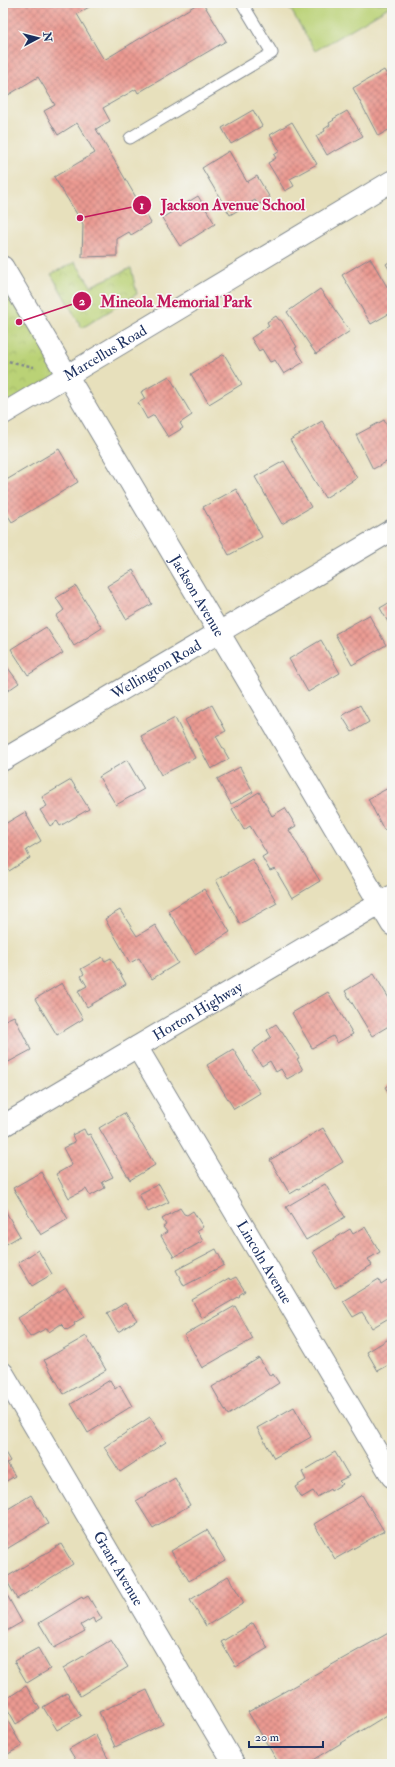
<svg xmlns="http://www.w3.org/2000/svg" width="395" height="1767" font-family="'IM FELL Double Pica',serif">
<defs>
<pattern id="park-crowns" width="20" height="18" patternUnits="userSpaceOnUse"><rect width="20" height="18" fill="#bad276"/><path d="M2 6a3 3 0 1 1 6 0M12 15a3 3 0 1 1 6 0" fill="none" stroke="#9fb568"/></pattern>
<pattern id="building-cross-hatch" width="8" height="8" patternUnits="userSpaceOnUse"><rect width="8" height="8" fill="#eb9a91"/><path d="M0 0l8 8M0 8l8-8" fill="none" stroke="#be7e7a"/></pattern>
</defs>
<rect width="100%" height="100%" fill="#f6f6f2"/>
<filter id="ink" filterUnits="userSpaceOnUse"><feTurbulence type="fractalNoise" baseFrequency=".025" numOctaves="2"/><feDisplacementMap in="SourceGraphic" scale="8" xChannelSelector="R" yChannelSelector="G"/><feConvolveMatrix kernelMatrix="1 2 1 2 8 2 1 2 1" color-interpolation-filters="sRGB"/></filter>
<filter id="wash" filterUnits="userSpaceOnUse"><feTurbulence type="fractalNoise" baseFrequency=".012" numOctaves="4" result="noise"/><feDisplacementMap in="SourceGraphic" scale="16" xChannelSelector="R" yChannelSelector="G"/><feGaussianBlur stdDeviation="0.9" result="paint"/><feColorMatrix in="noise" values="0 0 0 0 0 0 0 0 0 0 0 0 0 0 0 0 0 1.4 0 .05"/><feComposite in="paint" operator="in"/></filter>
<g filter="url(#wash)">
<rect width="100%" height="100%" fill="#e7e0bc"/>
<path fill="#bad276" stroke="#6a806a" d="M287 3H392V5L315 51Z"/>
<path fill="url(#park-crowns)" stroke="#6a806a" d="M75 262 91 286 131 268 137 294 82 328 51 274Z
M3 267 67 376 3 414Z"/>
<g id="blocks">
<path fill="url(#building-cross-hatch)" d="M3 3H96L77 14 104 60 199 3H203L226 41 138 93 136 89 103 108 110 121 96 129 151 223 131 235 129 232 117 239V256L82 257 83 224 54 177 95 153 77 123 58 135 44 111 55 105 38 77 5 97 3 94Z
M384 70 392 84V119L390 121 392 128 378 136 353 88Z
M253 110 262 126 231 144 222 128Z
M347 111 363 136 336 151 335 150 327 155 316 136 325 131 324 129 330 125 329 123 334 120 333 119Z
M292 122 317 164 290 179 294 186 285 191 268 163 276 158 274 155 280 151 270 135Z
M229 151 247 182 257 176 270 198 258 205 255 200 230 215 202 168Z
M198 196 215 224 180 246 162 218Z
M370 258 392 295V312L371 324 342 275Z
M392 260V274L386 264Z
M320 289 350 331 316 354 287 312Z
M276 316 279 320H281L297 347 295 348 304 362 284 374 275 360 270 362 262 349 259 351 251 338 269 326 267 322Z
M224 354 242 384 209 404 191 374Z
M169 376 192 415 180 423 183 428 168 437 154 415 147 419 138 403 145 399 141 392Z
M384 420 392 436V459L373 469 356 435Z
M322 421 357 478 325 498 290 440Z
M59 449 78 482 12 522 3 508V482Z
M284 461 311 507 282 524 255 477Z
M236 489 262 537 229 555 203 507Z
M133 570 152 604 126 619 107 586Z
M76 586 102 628 74 646 56 616 64 610 56 598Z
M392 601V629L380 608Z
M369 615 386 645 352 665 335 634Z
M46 627 63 653 28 675 11 649Z
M321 640 340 673 308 692 289 659Z
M3 661 19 683 3 694Z
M212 705 226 731 216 736 229 759 211 769 185 720Z
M360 705 369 722 352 732 342 716Z
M175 718 195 758 161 775 141 736Z
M127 760 144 789 116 805 99 777Z
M240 767 253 792 231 804 217 779Z
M71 780 89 809 60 826 57 821 50 826 40 810 47 806 42 797Z
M392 786V826L384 830 368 799Z
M259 792 272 816 285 808 296 826 289 830 320 881 292 898 275 869 270 871 262 857 267 854 250 826 244 830 232 809Z
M25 812 41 841 26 850 30 858 9 871 3 861V825Z
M252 859 277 903 240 924 216 880Z
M204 889 230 932 195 954 168 911Z
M120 910 137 936 155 925 178 963 152 979 139 958 130 963 105 919Z
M102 957 105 961 111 958 126 984 87 1007 78 991 87 986 81 976 84 974 81 969Z
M374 974 392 1003V1024L372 1036 345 991Z
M62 983 83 1019 57 1035 35 999Z
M328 992 353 1034 337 1043 333 1036 312 1048 292 1013Z
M14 1016 31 1050 3 1065V1021Z
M276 1024 281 1031H282L299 1058 297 1059 303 1070 287 1079 281 1069 276 1072 270 1061 262 1066 252 1051 271 1037 267 1030Z
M233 1049 260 1093 234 1109 207 1065Z
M392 1083V1099L385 1087Z
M124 1113 155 1165 130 1180 99 1128Z
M323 1128 343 1162 290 1194 270 1160Z
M84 1129 87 1135 90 1134 113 1177 102 1182 105 1188 90 1196 86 1189 69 1198 56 1174 72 1165 63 1148 75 1142 72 1135Z
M41 1172 68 1219 41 1235 13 1188Z
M159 1184 169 1202 148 1212 139 1194Z
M325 1184 345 1217 306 1240 286 1207Z
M3 1207 20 1236 3 1246Z
M180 1208 184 1214 187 1215 193 1211 203 1227 197 1231 203 1241 174 1257 161 1236 167 1232 163 1227 166 1225 162 1219Z
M365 1227 380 1252 368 1259 372 1265 335 1288 313 1252 350 1229 353 1234Z
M216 1249 224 1265 184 1286 176 1270Z
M38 1250 52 1274 32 1286 18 1263Z
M236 1277 245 1291 239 1295 240 1296 202 1318 192 1300 229 1278 230 1280Z
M392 1277V1316L372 1328 362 1312 353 1317 343 1301 379 1279 381 1284Z
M66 1287 84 1317 74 1323 75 1325 67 1330 61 1324 49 1332 47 1328 30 1337 18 1318Z
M125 1303 137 1320 118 1332 107 1314Z
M235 1306 253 1339 202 1368 184 1335Z
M86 1336 106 1370 64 1394 44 1360Z
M392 1337V1363L378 1371 367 1352Z
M259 1358 270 1376 273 1374 279 1383 228 1415 212 1387Z
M110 1380 115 1389 120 1385 132 1406 88 1433 71 1404Z
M294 1407 311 1437 274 1458 257 1428Z
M150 1417 166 1442 120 1472 104 1447Z
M3 1449 10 1461 7 1463 15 1476 3 1483Z
M335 1452 349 1476 339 1481 342 1484 331 1491 330 1489 317 1497 313 1491 301 1498 295 1487 306 1480 302 1472Z
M175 1478 190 1505 153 1528 136 1501Z
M31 1495 48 1524 5 1550 3 1546V1512Z
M362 1495 384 1531 335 1559 314 1524Z
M207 1530 225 1560 189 1581 171 1551Z
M61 1544 73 1564 17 1599 5 1578Z
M228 1576 244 1603 206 1626 190 1600Z
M3 1588 22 1622 3 1633Z
M88 1596 102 1619 95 1623 93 1618 81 1625 85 1631 54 1648 39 1623 82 1597 83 1599Z
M253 1623 268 1648 236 1667 221 1642Z
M392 1631V1712L307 1764H279L248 1712Z
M111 1640 128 1667 80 1696 63 1668Z
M38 1648 50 1669 27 1683 14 1661Z
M26 1686 40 1709 16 1724 3 1701Z
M147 1690 163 1724 115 1747 99 1712Z
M67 1693 81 1716 57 1730 43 1707Z
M6 1718 22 1746 3 1757V1720Z
M95 1734 110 1762 107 1764H78L69 1749Z"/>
</g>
</g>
<g filter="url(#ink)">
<use href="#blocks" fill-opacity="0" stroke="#81888d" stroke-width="1"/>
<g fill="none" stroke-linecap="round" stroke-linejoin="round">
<g stroke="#81888d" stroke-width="13">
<path id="lane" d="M130 138 272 53 242 3"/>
</g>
<g stroke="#81888d" stroke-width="23">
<g id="street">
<path id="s1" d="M3 267 392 925"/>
<path id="s2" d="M3 414 392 181"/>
<path id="s3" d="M3 760 392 530"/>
<path id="s4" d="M137 1047 392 1477"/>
<path id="s5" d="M3 1126 392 896"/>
<path id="s6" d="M3 1373 234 1764"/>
</g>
</g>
<path stroke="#81888d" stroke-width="2.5" stroke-dasharray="3 3" stroke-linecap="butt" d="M3 360 34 367"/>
<use href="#lane" stroke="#fff" stroke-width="11"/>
<use href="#street" stroke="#fff" stroke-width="21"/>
</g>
</g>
<g text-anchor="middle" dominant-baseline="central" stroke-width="3.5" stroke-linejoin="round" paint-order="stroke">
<g font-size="15" fill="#1b2f5e" stroke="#f6f6f2">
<text stroke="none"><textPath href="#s2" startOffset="119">Marcellus Road</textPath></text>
<text stroke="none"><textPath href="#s1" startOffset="382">Jackson Avenue</textPath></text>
<text stroke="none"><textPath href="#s3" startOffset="178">Wellington Road</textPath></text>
<text stroke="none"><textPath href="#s5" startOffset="226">Horton Highway</textPath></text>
<text stroke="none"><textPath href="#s4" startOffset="250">Lincoln Avenue</textPath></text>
<text stroke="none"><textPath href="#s6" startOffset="227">Grant Avenue</textPath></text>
</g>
</g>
<path fill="none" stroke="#c2185b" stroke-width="1.5" d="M80 218L142 205M19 322L82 301"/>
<g fill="#c2185b" stroke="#f6f6f2" stroke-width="1.5">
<circle cx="80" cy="218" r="4"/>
<circle cx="19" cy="322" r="4"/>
<circle cx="142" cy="205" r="10"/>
<circle cx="82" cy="301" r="10"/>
</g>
<g font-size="12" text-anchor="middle" font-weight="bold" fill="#fff">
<text x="142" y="209">1</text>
<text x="82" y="305">2</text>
</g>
<g font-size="16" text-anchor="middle" font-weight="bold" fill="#c2185b" stroke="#f6f6f2" stroke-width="3.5" stroke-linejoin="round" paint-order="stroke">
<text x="233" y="210">Jackson Avenue School</text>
<text x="176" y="307">Mineola Memorial Park</text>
</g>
<rect width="395" height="1767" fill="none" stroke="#f6f6f2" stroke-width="16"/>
<g transform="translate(38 38) rotate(83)" stroke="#f6f6f2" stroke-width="3" paint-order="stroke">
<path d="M0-3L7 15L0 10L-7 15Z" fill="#1b2f5e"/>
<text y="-6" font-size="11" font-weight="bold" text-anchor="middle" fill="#1b2f5e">N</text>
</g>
<path d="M249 1741v6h74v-6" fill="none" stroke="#1b2f5e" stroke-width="2"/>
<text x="255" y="1741" font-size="12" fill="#1b2f5e" stroke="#f6f6f2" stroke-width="3" paint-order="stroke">20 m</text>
</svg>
